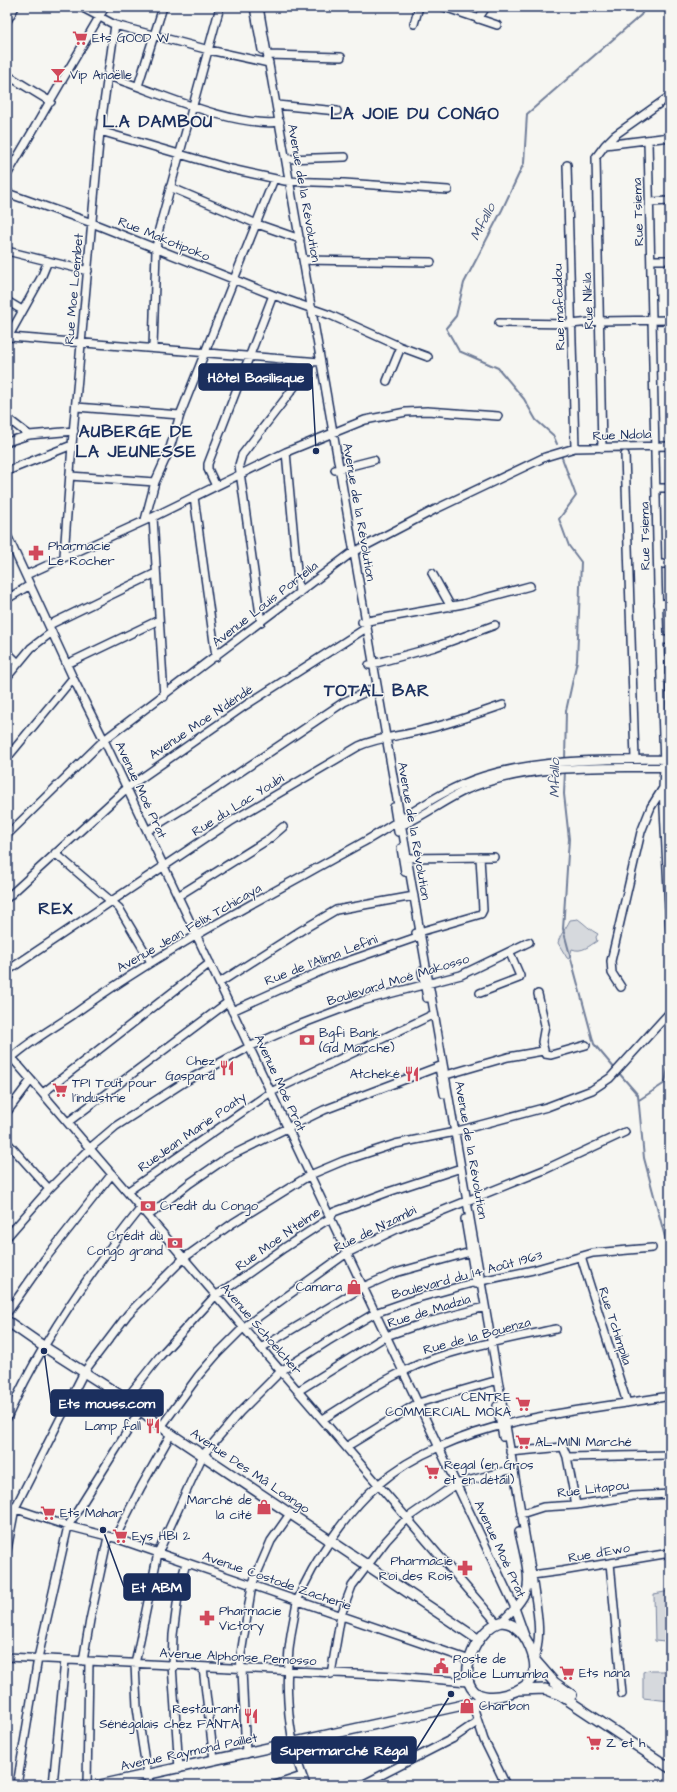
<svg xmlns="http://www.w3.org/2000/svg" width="677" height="1792" font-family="'Architects Daughter',sans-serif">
<rect width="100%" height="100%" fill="#f6f6f2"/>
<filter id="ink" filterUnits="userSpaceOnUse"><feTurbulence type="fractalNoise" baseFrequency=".025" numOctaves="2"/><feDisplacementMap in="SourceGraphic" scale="8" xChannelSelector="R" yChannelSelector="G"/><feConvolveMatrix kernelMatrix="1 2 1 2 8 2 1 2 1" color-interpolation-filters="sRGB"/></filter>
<g filter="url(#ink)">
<path fill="#d6d9dd" stroke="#78849e" d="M578 919C585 924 590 930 598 934L596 937 597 941C589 946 582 953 572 949L569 959 567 958 558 943C560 934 566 929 570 920Z
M670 1591V1701L643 1698V1672L648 1670 651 1671H667L665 1642 655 1641 654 1594Z"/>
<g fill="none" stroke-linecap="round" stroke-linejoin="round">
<path stroke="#717e99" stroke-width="2" d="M557 444 553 435 536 420 524 399 498 368 459 351 446 328 456 316 464 283 502 210 524 163 527 114 641 15 645 7
M561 455 576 496 559 519 569 546 581 562 577 661 566 711 565 760
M565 770 564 794 569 839 563 929 594 1044 615 1069
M618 1072 638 1095 644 1158 670 1256
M639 1100 665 1083 670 1058"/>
<g stroke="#1b2f5e" stroke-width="10">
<path id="minor" d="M81 7 115 25 209 50 269 63
M254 7 262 50
M259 7 532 1575C535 1602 544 1633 534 1659
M444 7 497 25
M7 8 9 7
M543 8 544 7
M478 19 486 7
M7 21 15 7
M414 24 419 7
M268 55 341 57
M7 75 51 102
M108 76C155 91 232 128 280 122
M138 86 163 7
M277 105 337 111
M100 131 231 169 285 181 344 183 448 190
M648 141 658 586 664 767 663 788 670 930
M605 145 615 135 670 96
M286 159 345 157
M567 165 575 448
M7 175 105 7
M170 187 257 224 300 239
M7 193 92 223 273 295 330 315 401 347 428 357
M650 202 670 201
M7 251 88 271
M303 260 431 262
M652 260H670
M7 301 22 310
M499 323 571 324 600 321 670 320
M10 337 320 362
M7 339 41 278 48 261
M153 348 156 250 159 229 220 7
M387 381 401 347
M76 407 180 415
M7 418 29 435
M7 442 29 435 74 431
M602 448 596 157 605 145 670 137
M286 452 299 593
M625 455 635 759
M335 470 374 460
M7 471 72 445
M70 476 155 482
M216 486 208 469V464L273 295
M656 488H670
M194 497 216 657
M153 517 164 697
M145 520 155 482 169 451 180 415 274 179
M7 535 73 678 104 740 515 1608 525 1636
M64 556 72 445 100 131 115 25
M658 564H670
M432 573 451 607
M26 575 153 517 286 452 365 420 406 412 427 411 498 416
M7 599 30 585
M658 604 670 603
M261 622 239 465 242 455 302 377 312 362
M362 622 463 604 530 586
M49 625 156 573
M660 640H670
M7 652 18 663
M67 664 159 620
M369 665 435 647 495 625
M7 677 31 648 52 632
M661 679 670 678
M7 758 73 678
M394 807 398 832
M398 827C424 817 447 797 473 787 536 763 604 769 670 767
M147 831 212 791 344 702 377 687
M7 835 104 740 350 554 436 509 545 457 575 448 670 446
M401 848 405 872
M55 853 119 908 151 962
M403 858 494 857
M178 896 269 839 283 827
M7 898 127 788 246 705 363 630 367 629
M416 933 481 914 483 910 480 857
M7 971 230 822 359 746C379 737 402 736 423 730 450 724 476 714 503 705
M422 971 427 998
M219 983 302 930 336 910 414 896
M621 987 612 973 611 961 641 832 651 807 663 788
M480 993 519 978 520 976 510 953
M538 994 545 1025 542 1042 545 1054 551 1055 586 1045
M232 1011 328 968 420 936
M7 1052 497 1623
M7 1062C26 1043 52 1029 74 1014 164 949 263 898 360 844 401 822 438 790 484 776 544 758 608 760 670 759
M439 1067 444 1094
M446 1075 508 1057 543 1051
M43 1093 210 963
M7 1112 31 1080
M68 1122 228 1002
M7 1142 49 1189
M127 1192 271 1092 434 1014
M148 1216 190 1183 228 1157 324 1110 443 1065
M465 1219 476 1284
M7 1237 49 1189 90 1148 116 1126 186 1081 249 1047 296 1026 362 1001 461 975 529 942
M581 1257 627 1403
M7 1313 45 1259 112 1174
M261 1348 363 1287 395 1273 474 1251
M298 1391 386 1336 424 1323 485 1307
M126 1399 160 1356 216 1295 225 1290 284 1248 330 1218 334 1212 391 1191 461 1168
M497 1406 503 1437
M7 1418C41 1342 89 1273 141 1208
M323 1419C349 1403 376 1384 404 1371 449 1349 507 1339 556 1329
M161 1427 199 1375 218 1353 244 1327 347 1253 397 1229 544 1170 625 1132
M346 1447 418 1403 498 1380
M510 1452 563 1447 567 1457 576 1505
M567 1457 670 1455
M7 1506 68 1526 115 1538 470 1660
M521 1514 543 1507 576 1505 633 1496 670 1494
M115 1538 141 1487 171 1434
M7 1550 15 1508 84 1372 128 1314 184 1258 233 1223 310 1175 343 1161 395 1144 450 1133 547 1107 592 1090 610 1078 670 1012
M610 1563 622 1694
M532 1575 562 1571 670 1553
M501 1622C510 1613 522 1603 526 1591 531 1577 522 1547 519 1532
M7 1657 396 1676 468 1682
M83 1661 90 1620 108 1537
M203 1668 214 1760
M331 1674 341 1615 352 1586 386 1541 407 1518 456 1484 513 1469
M472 1703 484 1740 506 1785
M246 1754 242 1670 240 1660 252 1585 271 1541 290 1514
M179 1769 172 1665 173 1635 179 1589 186 1563
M17 1785 38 1658 68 1526 140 1411
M53 1785 65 1660
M87 1785 89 1662
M150 1785 147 1774 142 1742 137 1707 135 1664 158 1553 203 1455 240 1412 281 1371 328 1341 375 1313 418 1298 476 1282 533 1270 593 1253 652 1248
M275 1785 302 1776
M306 1785C285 1735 283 1669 294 1618 295 1612 296 1605 298 1599 313 1562 348 1510 379 1484 396 1469 418 1456 439 1447 509 1415 594 1409 670 1396
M362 1785 452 1739 477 1722"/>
</g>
<g stroke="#1b2f5e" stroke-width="12">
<path id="major" d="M7 1321 43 1346 126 1399 171 1434 479 1640
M501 1622C507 1623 511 1623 515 1627 527 1635 539 1662 533 1676 527 1692 487 1704 474 1691 456 1673 479 1627 501 1622Z
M534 1659 554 1682 572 1695
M519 1690 545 1689 560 1695 670 1768
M100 1785 472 1703 493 1697"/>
</g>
<use href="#minor" stroke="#f6f6f2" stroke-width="7"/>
<use href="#major" stroke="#f6f6f2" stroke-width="9"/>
</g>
</g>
<defs>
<g id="supermarket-bare" transform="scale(1.2)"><path d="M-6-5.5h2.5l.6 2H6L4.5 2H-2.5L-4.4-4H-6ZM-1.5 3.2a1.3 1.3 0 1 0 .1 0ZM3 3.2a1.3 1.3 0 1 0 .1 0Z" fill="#d1495b" stroke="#f6f6f2" stroke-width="2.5" paint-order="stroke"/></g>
<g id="bar-bare" transform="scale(1.2)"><path d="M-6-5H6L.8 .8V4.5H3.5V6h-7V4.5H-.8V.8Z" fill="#d1495b" stroke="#f6f6f2" stroke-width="2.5" paint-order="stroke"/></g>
<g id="pharmacy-bare" transform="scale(1.2)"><path d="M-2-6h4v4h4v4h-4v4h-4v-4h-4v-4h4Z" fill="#d1495b" stroke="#f6f6f2" stroke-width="2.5" paint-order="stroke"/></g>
<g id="bank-bare" transform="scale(1.2)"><path d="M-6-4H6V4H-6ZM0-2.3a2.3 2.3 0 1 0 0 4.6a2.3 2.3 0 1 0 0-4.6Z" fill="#d1495b" stroke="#f6f6f2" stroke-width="2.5" paint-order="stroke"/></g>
<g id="restaurant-bare" transform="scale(1.2)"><path d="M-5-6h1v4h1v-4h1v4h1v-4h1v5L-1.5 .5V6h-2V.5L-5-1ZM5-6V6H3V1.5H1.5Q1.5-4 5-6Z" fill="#d1495b" stroke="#f6f6f2" stroke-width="2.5" paint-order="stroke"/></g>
<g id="shop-bare" transform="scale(1.2)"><path d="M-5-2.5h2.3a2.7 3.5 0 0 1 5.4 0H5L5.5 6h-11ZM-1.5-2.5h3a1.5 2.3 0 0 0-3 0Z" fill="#d1495b" stroke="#f6f6f2" stroke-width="2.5" paint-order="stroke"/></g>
<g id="civic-bare" transform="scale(1.2)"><path d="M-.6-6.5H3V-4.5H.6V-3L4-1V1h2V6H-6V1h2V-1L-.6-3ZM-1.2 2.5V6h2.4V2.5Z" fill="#d1495b" stroke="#f6f6f2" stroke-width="2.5" paint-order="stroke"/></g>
</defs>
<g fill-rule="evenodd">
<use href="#supermarket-bare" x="80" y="38"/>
<use href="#bar-bare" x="58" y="75"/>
<use href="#pharmacy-bare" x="36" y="553"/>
<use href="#bank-bare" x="307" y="1040"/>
<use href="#restaurant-bare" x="227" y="1068"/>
<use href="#restaurant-bare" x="412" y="1074"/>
<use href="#supermarket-bare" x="60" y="1090"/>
<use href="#bank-bare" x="148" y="1206"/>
<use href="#bank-bare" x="175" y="1243"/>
<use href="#shop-bare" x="354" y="1287"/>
<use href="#supermarket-bare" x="523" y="1404"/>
<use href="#restaurant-bare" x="153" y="1426"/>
<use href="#supermarket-bare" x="523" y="1442"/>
<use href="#supermarket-bare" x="432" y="1472"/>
<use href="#shop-bare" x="264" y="1507"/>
<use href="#supermarket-bare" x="48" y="1513"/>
<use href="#supermarket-bare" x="120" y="1536"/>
<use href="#pharmacy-bare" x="465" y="1568"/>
<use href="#pharmacy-bare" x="207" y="1618"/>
<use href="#civic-bare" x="441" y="1666"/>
<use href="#supermarket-bare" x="567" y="1673"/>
<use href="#shop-bare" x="467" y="1706"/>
<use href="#restaurant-bare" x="251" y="1716"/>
<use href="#supermarket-bare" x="594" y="1743"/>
</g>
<g text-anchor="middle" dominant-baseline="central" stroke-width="3" stroke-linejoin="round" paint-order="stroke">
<g font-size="13" fill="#1b2f5e" stroke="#f6f6f2" text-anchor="start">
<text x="92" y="38">Ets GOOD W</text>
<text x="70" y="75">Vip Anaëlle</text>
<text x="48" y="546">Pharmacie<tspan x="48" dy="15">Le Rocher</tspan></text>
<text x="319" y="1033">Bgfi Bank<tspan x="319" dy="15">(Gd Marche)</tspan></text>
<text x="215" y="1061" text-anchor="end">Chez<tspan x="215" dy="15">Gaspard</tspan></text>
<text x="400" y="1074" text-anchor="end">Atcheké</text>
<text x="72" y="1083">TPI Tout pour<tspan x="72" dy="15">l'industrie</tspan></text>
<text x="160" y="1206">Credit du Congo</text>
<text x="163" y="1236" text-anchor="end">Crédit du<tspan x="163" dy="15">Congo grand</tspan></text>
<text x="342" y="1287" text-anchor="end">Camara</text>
<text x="511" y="1397" text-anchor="end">CENTRE<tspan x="511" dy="15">COMMERCIAL MOKA</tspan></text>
<text x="141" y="1426" text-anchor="end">Lamp fall</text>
<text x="535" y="1442">AL MINI Marché</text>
<text x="444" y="1465">Regal (en Gros<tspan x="444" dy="15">et en détail)</tspan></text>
<text x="252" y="1500" text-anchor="end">Marché de<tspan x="252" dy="15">la cité</tspan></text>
<text x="60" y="1513">Ets Mahar</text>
<text x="132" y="1536">Eys HBI 2</text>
<text x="453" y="1561" text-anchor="end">Pharmacie<tspan x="453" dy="15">Roi des Rois</tspan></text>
<text x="219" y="1611">Pharmacie<tspan x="219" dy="15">Victory</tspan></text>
<text x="453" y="1659">Poste de<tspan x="453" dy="15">police Lumumba</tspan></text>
<text x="579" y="1673">Ets nana</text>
<text x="479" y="1706">Charbon</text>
<text x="239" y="1709" text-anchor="end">Restaurant<tspan x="239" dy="15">Sénégalais chez FANTA</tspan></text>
<text x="606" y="1743">Z et h</text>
</g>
<g font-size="13" fill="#1b2f5e" stroke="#f6f6f2">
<text transform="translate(304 193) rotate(80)">Avenue de la Révolution</text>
<text transform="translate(638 212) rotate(-92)">Rue Tsiema</text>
<text transform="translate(164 239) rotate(22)">Rue Makotipoko</text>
<text transform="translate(74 289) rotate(-85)">Rue Moe Loembet</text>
<text transform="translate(588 301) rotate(-92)">Rue Nikila</text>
<text transform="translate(559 307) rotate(-92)">Rue mafoudou</text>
<text transform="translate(622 435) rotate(-2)">Rue Ndola</text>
<text transform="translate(359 512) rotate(80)">Avenue de la Révolution</text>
<text transform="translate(645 536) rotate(-91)">Rue Tsiema</text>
<text transform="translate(265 604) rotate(-38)">Avenue Louis Portella</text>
<text transform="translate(201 722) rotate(-34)">Avenue Moe N'déndé</text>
<text transform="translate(141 790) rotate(65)">Avenue Moé Prat</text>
<text transform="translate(238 805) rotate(-32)">Rue du Lac Youbi</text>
<text transform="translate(414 831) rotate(80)">Avenue de la Révolution</text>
<text transform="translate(189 928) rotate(-30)">Avenue Jean Félix Tchicaya</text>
<text transform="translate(321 960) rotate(-21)">Rue de l'Alima Lefini</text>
<text transform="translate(398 980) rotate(-17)">Boulevard Moé Makosso</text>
<text transform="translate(280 1083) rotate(65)">Avenue Moé Prat</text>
<text transform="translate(192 1132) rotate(-35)">RueJean Marie Poaty</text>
<text transform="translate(471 1150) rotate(80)">Avenue de la Révolution</text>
<text transform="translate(375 1229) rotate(-26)">Rue de N'zambi</text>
<text transform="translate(278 1239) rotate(-35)">Rue Moe N'telme</text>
<text transform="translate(467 1275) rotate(-15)">Boulevard du 14 Août 1963</text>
<text transform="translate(429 1311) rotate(-17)">Rue de Madzia</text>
<text transform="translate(615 1326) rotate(72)">Rue Tchimpila</text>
<text transform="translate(261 1329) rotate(49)">Avenue Schoelcher</text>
<text transform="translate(477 1336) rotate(-15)">Rue de la Bouenza</text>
<text transform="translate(250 1471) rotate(34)">Avenue Des Mâ Loango</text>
<text transform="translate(593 1489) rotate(-7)">Rue Litapou</text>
<text transform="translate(500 1549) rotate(65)">Avenue Moé Prat</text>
<text transform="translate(599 1553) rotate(-10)">Rue d'Ewo</text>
<text transform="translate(277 1581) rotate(19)">Avenue Costode Zacherie</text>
<text transform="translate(238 1657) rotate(3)">Avenue Alphonse Pemosso</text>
<text transform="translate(189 1752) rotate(-12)">Avenue Raymond Paillet</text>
</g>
<g font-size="14" font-style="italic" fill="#46567b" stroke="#f6f6f2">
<text transform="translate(483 222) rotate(-63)">Mfallo</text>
<text transform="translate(555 778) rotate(-90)">Mfallo</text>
</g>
<g font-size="17" font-weight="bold" letter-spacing="1" fill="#1b2f5e" stroke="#f6f6f2">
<text x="415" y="114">LA JOIE DU CONGO</text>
<text x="158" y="122">L.A DAMBOU</text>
<text x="136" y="432">AUBERGE DE<tspan x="136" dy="20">LA JEUNESSE</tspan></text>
<text x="377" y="691">TOTAL BAR</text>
<text x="56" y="909">REX</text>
</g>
</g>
<path fill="none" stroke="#1b2f5e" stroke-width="1.5" d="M316 451L312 377M44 1351L51 1403M103 1530L124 1587M451 1694L416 1750"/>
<g fill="#1b2f5e" stroke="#f6f6f2" stroke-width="1.5">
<circle cx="316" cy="451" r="4"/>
<circle cx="44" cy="1351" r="4"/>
<circle cx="103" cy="1530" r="4"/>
<circle cx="451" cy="1694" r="4"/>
</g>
<g fill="#1b2f5e" stroke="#1b2f5e" stroke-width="1.5">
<rect x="199" y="364" width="113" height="26" rx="4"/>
<rect x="51" y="1390" width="112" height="26" rx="4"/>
<rect x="124" y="1574" width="66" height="26" rx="4"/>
<rect x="272" y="1737" width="144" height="26" rx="4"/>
</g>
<g font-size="14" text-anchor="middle" font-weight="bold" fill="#fff">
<text x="256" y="382">Hôtel Basilisque</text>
<text x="107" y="1408">Ets mouss.com</text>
<text x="157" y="1592">Et ABM</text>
<text x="344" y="1755">Supermarché Régal</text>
</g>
<rect width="677" height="1792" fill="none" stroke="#f6f6f2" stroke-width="24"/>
<rect x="12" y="12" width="653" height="1768" fill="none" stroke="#1b2f5e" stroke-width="1.5" filter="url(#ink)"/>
</svg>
